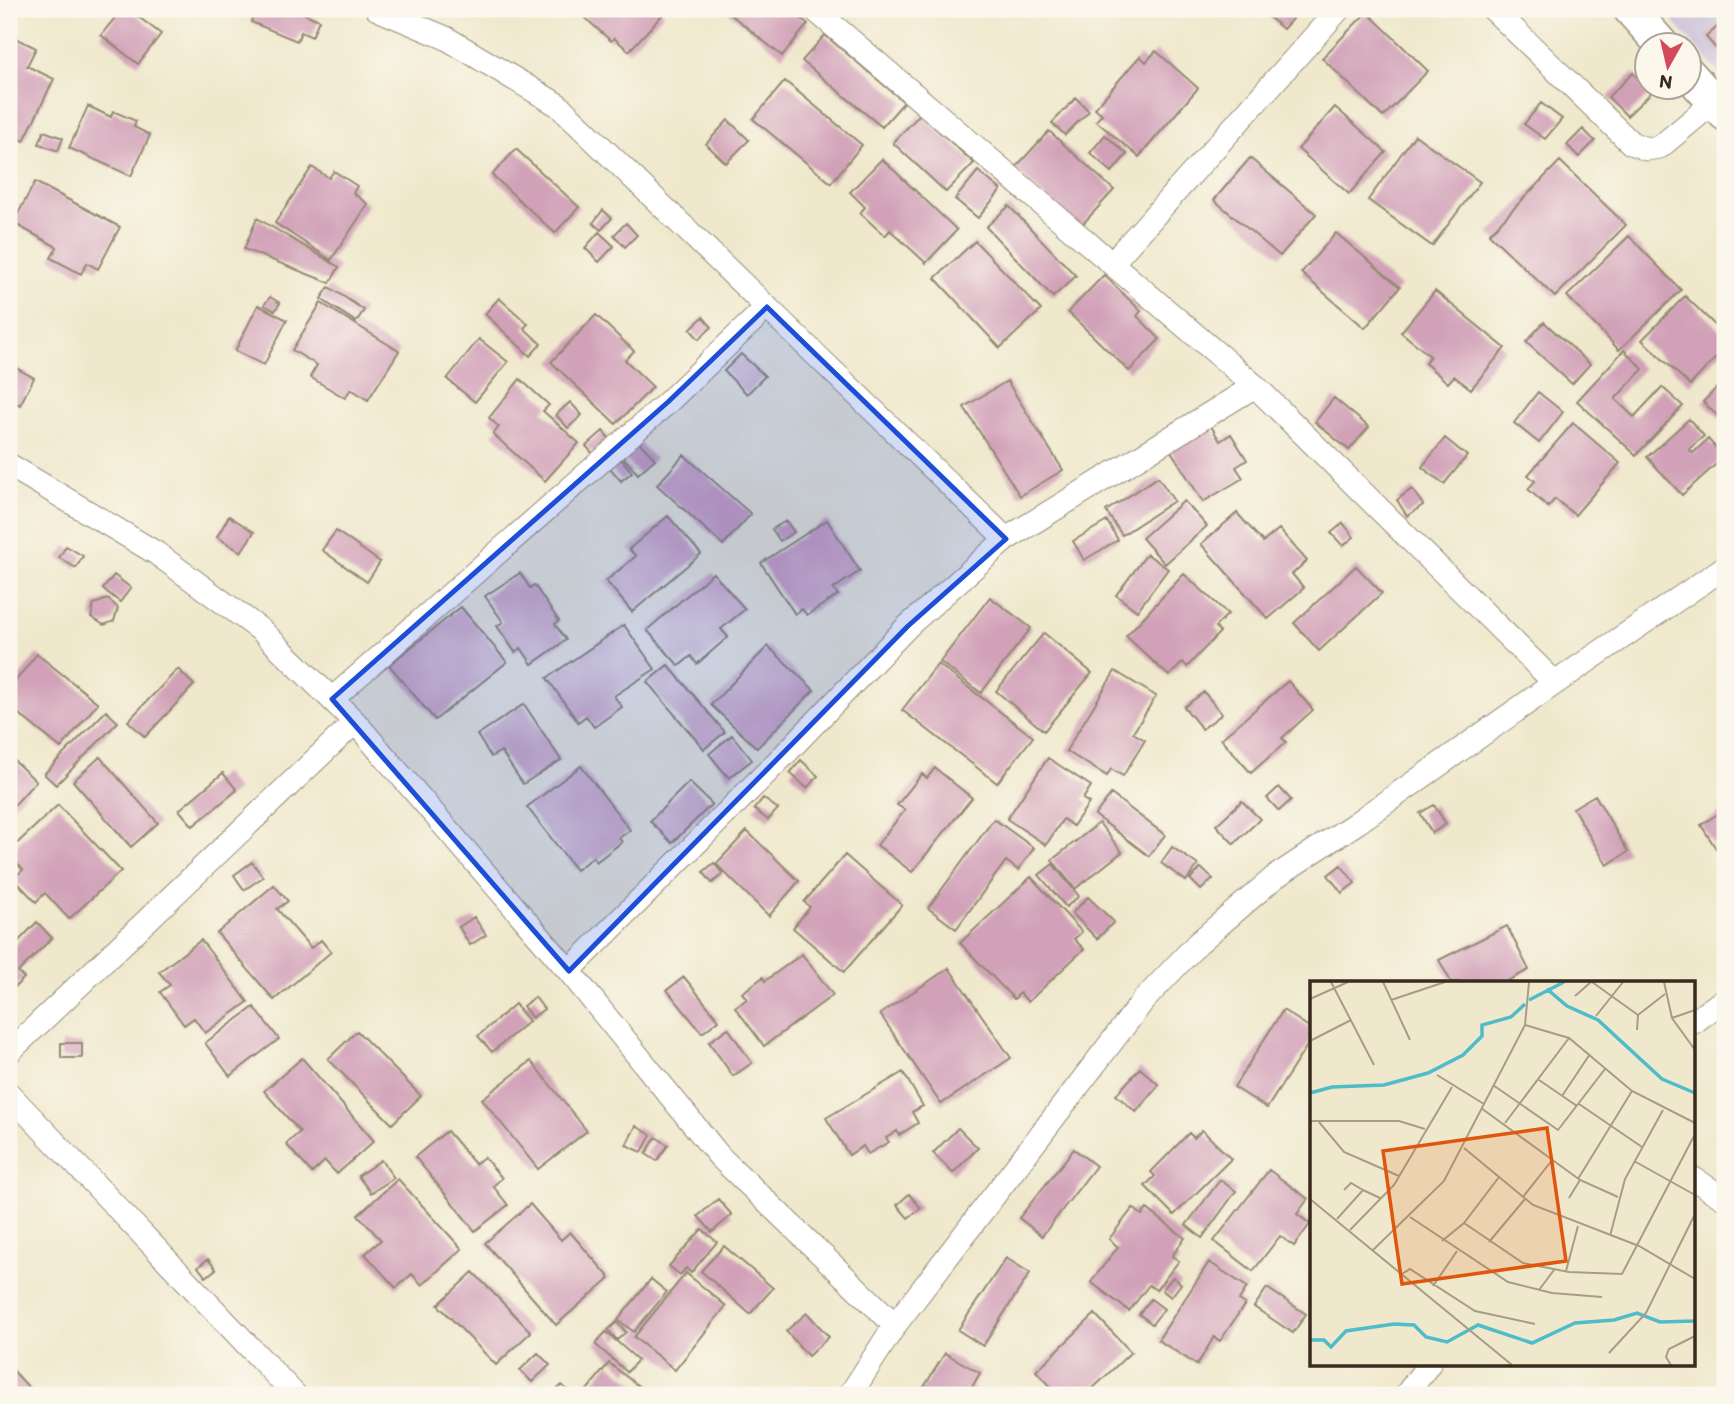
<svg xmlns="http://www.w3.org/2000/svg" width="1734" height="1404" font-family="Itim,sans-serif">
<rect width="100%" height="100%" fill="#fbf7ec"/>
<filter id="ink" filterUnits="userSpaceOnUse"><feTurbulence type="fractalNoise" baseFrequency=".0143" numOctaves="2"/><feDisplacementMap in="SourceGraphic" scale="14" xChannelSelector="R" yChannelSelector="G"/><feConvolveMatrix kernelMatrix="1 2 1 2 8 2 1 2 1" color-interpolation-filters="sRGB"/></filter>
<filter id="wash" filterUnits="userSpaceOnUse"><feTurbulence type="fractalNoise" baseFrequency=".00686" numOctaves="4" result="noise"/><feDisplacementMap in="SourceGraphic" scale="28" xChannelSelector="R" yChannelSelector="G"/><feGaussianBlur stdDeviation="1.57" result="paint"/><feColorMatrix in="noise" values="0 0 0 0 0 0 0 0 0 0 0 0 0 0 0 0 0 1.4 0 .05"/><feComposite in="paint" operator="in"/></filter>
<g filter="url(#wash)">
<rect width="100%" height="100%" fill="#efe8cc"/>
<path fill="#c8bfd8" d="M1662 9H1725V80Z"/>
<g id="blocks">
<path fill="#d1a1b8" d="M122 9H128L161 34 138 64 101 35Z
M256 9H293L319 20 312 37 301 32 297 41 251 22Z
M575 9H659L664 13 629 51 614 38 611 41Z
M724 9H790L808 24 782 56Z
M1265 9H1301L1283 29 1262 11Z
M1367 12 1428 71 1383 117 1322 58Z
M1725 20V47L1719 52 1706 37Z
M9 35 36 48 27 66 54 79 24 141 9 134Z
M825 35 904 102 882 127 802 61Z
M1156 51 1198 88 1139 157 1096 121 1102 114 1095 108 1140 56 1146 62Z
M1633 73 1652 92 1627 116 1608 97Z
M785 81 862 145 831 183 753 119Z
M1076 98 1089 111 1065 135 1052 123Z
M1541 103 1562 119 1545 139 1524 124Z
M88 106 111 117 113 111 136 121 134 127 150 135 131 176 69 148Z
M1335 107 1386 152 1349 194 1298 149Z
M920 114 974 163 946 192 893 143Z
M728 120 749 140 726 163 706 144Z
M1583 129 1595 141 1579 157 1567 145Z
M44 131 63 138 58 151 39 144Z
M1049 131 1114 190 1079 228 1014 169Z
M1105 135 1127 154 1112 172 1090 153Z
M1415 135 1480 182 1432 246 1368 200Z
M516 149 579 207 555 233 492 175Z
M1250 158 1316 214 1280 256 1214 200Z
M882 159 957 230 926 263 890 230 885 236 860 213 865 207 850 192Z
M1560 161 1626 225 1555 297 1489 234Z
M312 167 329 178 334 171 357 186 353 193 368 204 331 260 275 223Z
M978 171 1001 190 978 218 955 199Z
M35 182 120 227 98 269 87 263 81 274 51 258 57 247 13 223Z
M1009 206 1076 276 1053 297 986 227Z
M603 210 612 218 601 230 593 223Z
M257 218 339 267 330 283 244 249Z
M626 223 637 235 625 247 614 235Z
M599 232 614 246 599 262 585 248Z
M1336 233 1400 287 1365 328 1301 273Z
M1629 236 1681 290 1619 350 1567 296Z
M975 241 1041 310 1000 348 935 278Z
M1104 275 1141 311 1137 316 1160 339 1129 371 1068 312Z
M329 287 364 310 356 322 321 299Z
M1435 291 1505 348 1471 389 1454 376 1448 383 1425 363 1430 356 1401 332Z
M1685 296 1725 335V348L1690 385 1642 340Z
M270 297 280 303 275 311 264 305Z
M499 298 528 324 524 328 541 344 530 356 485 314Z
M321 303 399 351 368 400 351 389 345 398 310 377 317 365 292 350Z
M258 305 287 320 264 365 235 351Z
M596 315 634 351 625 360 653 387 616 424 551 362Z
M703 317 712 327 699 339 690 329Z
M1544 322 1590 364 1572 384 1526 342Z
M479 339 508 362 475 402 447 379Z
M1624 350 1643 369 1615 399 1634 417 1662 387 1683 406 1636 455 1577 401Z
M741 354 765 376 747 394 724 371Z
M9 364 34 378 20 405 9 399Z
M520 379 549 405 543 411 579 443 545 481 493 434 499 427 489 418Z
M1725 379V423L1703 402Z
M1007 381 1063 470 1020 496 964 407Z
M1538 392 1563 412 1539 443 1514 423Z
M1334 398 1369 427 1349 450 1315 422Z
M570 402 582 415 568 428 556 415Z
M1689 419 1704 436 1689 449 1693 453 1708 439 1724 457 1682 495 1647 457Z
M1573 423 1620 463 1575 515 1555 499 1548 507 1528 489 1535 481 1528 475Z
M1211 426 1220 441 1231 434 1247 460 1236 467 1243 478 1203 502 1171 451Z
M603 431 612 442 595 456 586 446Z
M1445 438 1467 456 1444 484 1422 467Z
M636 439 655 459 638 474 620 454Z
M684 455 751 514 723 545 657 485Z
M621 459 632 472 621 481 610 468Z
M1158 477 1174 501 1122 535 1106 511Z
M1412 489 1423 505 1407 516 1397 500Z
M1184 501 1207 526 1165 564 1142 538Z
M1237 513 1263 542 1279 529 1307 561 1292 574 1304 588 1268 619 1201 544Z
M229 516 254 532 241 552 217 537Z
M668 516 701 554 632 612 606 581 636 556 629 549Z
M827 520 860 571 833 589 838 595 807 615 802 609 795 614 761 563Z
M786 521 794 532 780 541 772 529Z
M1107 521 1118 540 1084 560 1073 541Z
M1343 523 1354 537 1343 546 1331 533Z
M336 531 380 562 367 582 322 550Z
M9 539 15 548 16 556 9 567Z
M66 546 83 556 76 568 59 558Z
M1147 554 1168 569 1137 611 1116 595Z
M1356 566 1382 593 1319 651 1294 623Z
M520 573 530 588 534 585 559 621 555 624 566 640 532 664 521 648 515 652 497 626 503 622 485 596Z
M713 573 745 609 721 629 728 637 697 664 691 656 679 666 647 630Z
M1184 574 1228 614 1215 627 1220 632 1187 667 1183 662 1169 676 1126 636Z
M114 575 131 588 120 602 103 589Z
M990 597 1031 628 981 693 940 662Z
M108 599 118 608 114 621 104 625 91 617 94 604Z
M461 607 507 662 435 720 389 665Z
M624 625 655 669 614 696 622 707 594 727 586 716 578 722 547 678Z
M1044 633 1092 673 1044 731 996 691Z
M768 646 814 690 757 748 711 705Z
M37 654 98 703 61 748 9 706V689Z
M938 664 1033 737 997 783 902 710Z
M668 665 725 732 704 749 647 682Z
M178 669 194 685 145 737 128 721Z
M1115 671 1156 696 1133 733 1145 740 1123 776 1111 769 1107 776 1066 751Z
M1288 681 1313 710 1282 738 1286 742 1251 773 1221 739Z
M1204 692 1222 714 1202 729 1184 707Z
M524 704 561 760 523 784 501 751 491 757 477 735Z
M106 711 118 722 56 785 44 774Z
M732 735 752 760 729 778 709 754Z
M9 756 36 781 9 811Z
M100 757 158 823 131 847 73 781Z
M1048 758 1091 786 1083 799 1089 803 1073 826 1063 819 1046 845 1007 819Z
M801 760 818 776 807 788 790 773Z
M581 766 630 830 619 838 622 842 596 862 593 857 576 870 527 807Z
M935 768 972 798 912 872 877 845 905 810 897 805 922 774 927 778Z
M223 773 237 790 193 826 179 810Z
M689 782 712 804 672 843 650 821Z
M1279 787 1291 800 1279 811 1267 798Z
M1111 794 1165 835 1149 856 1095 815Z
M1595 795 1628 852 1607 865 1573 808Z
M763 798 778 809 768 820 754 809Z
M1242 801 1260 819 1234 844 1216 825Z
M58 805 121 871 69 919 45 893 36 902 13 878 23 870 9 855V851Z
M1434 805 1446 824 1432 833 1420 813Z
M1725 809V849L1719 853 1701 825Z
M994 819 1034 848 1018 870 1006 861 956 929 928 908Z
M1099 823 1122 852 1075 889 1052 860Z
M747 831 799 881 769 916 716 864Z
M1172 847 1198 865 1186 881 1161 863Z
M845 855 902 905 844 972 793 928 810 907 804 902Z
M252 862 263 877 244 890 234 875Z
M714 863 723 874 712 883 703 872Z
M1053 864 1079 896 1066 907 1039 875Z
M1341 865 1355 883 1342 893 1328 875Z
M1201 868 1213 879 1201 890 1190 879Z
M1031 877 1082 932 1074 939 1084 949 1028 1002 1020 993 1014 999 960 943Z
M274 885 288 901 277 909 311 948 321 940 331 952 274 1000 217 933Z
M1088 897 1114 922 1097 939 1072 913Z
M474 917 486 935 470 945 459 927Z
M37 922 52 938 18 972 24 978 9 993V951Z
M1507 926 1529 970 1505 982H1451L1439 960Z
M201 940 248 1002 205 1033 194 1018 184 1025 160 992 170 985 159 972Z
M802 954 833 995 764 1046 735 1007 747 999 742 993 763 977 765 981Z
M949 968 1011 1058 941 1104 880 1014Z
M684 977 719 1020 702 1033 667 990Z
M535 997 544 1009 532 1018 523 1006Z
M515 1004 529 1021 492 1052 478 1036Z
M254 1007 279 1039 230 1076 205 1043Z
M1283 1010 1312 1029V1038L1267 1108 1234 1087Z
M728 1028 752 1063 733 1076 709 1042Z
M357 1031 421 1096 392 1124 328 1059Z
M61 1043H82V1058H61Z
M302 1058 374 1141 337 1174 325 1161 312 1173 286 1144 300 1132 264 1091Z
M531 1061 587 1131 538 1169 482 1099Z
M1140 1068 1159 1085 1136 1112 1116 1095Z
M903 1072 923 1106 912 1112 918 1123 899 1135 897 1131 886 1138 889 1142 868 1154 863 1146 849 1155 826 1118Z
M636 1126 651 1135 642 1152 626 1145Z
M958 1128 978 1148 953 1173 933 1153Z
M1202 1130 1231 1159 1174 1215 1145 1186 1155 1176 1151 1172 1189 1133 1194 1138Z
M447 1131 475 1164 484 1157 502 1178 493 1186 508 1205 475 1231 415 1157Z
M656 1137 668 1145 657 1161 646 1154Z
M1074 1149 1096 1166 1042 1236 1019 1218Z
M381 1160 394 1178 371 1193 358 1176Z
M1269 1170 1308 1199 1297 1214 1310 1224 1294 1246 1280 1236 1253 1271 1214 1241Z
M398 1179 462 1249 422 1285 412 1274 396 1288 365 1254 381 1240 358 1215Z
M1220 1180 1236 1191 1202 1238 1186 1225Z
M909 1194 921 1208 908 1218 897 1205Z
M718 1199 732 1215 712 1232 698 1216Z
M530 1204 561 1240 570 1232 610 1278 556 1325 485 1243Z
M1133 1208 1142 1215 1147 1209 1185 1238 1172 1256 1179 1261 1156 1290 1149 1285 1129 1311 1091 1282 1118 1247 1109 1239Z
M702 1229 717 1242 691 1273 686 1268 680 1275 669 1266Z
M724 1246 773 1288 750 1314 701 1271Z
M1006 1258 1030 1273 983 1346 958 1330Z
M208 1259 216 1269 206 1277 198 1267Z
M1209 1262 1247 1287 1239 1300 1245 1304 1220 1341 1214 1337 1197 1365 1158 1340Z
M473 1272 531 1332 496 1365 438 1305Z
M686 1273 726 1306 675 1370 634 1337Z
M1173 1277 1181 1284 1171 1297 1162 1290Z
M651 1279 667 1292 634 1332 618 1320Z
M1267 1288 1306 1314 1293 1333 1254 1307Z
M1151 1299 1164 1309 1152 1324 1139 1314Z
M807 1313 829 1337 808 1356 786 1331Z
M1095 1314 1131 1352 1086 1395H1059L1036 1371Z
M617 1322 626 1332 617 1340 608 1330Z
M606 1332 638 1360 627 1372 595 1344Z
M538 1353 550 1365 532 1382 520 1370Z
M945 1353 980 1373 972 1387 978 1391 976 1395H919Z
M609 1363 646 1392 644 1395H583Z
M9 1366 31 1390 25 1395H9Z
M562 1385 573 1395H551Z"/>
</g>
</g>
<g filter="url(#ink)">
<use href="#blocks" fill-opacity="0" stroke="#958975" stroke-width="2"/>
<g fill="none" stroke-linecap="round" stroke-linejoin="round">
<g stroke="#958975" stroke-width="25">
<path id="street" d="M377 9 446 38 558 105 1006 539
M814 9 1255 386 1555 683
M1493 9 1631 143 1646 149 1660 147 1714 102
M1112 263 1339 9
M9 465 156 553 262 631 355 722 569 971 720 1157 895 1325
M332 699 668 402 767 307
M569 971 788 751 908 626 1006 539 1255 386
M1694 1022 1725 999
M9 1052 355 722
M9 1094 295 1395
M1694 1179 1725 1199
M850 1395 895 1325 1143 1001 1198 943 1275 877 1358 822 1555 683 1725 567
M1406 1395 1429 1364"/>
</g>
<g stroke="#958975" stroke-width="36">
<path id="secondary" d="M1630 9 1663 46
M1688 73 1725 114"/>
</g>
<use href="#street" stroke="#fff" stroke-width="23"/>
<use href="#secondary" stroke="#fff" stroke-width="33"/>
</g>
</g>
<path fill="#1d4ed8" fill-opacity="0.2" stroke="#1d4ed8" stroke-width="5" stroke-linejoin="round" d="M767 307 1006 539 908 626 569 971 332 699 668 402Z"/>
<g transform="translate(1310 981)">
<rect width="385" height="385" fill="#efe8cc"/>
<path fill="none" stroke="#4fbcc9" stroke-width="3.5" d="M237 8 257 25 288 39 352 98 385 112M219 19 254 1M0 112 22 106 74 104 118 92 153 74 172 55V44L201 36 215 23M0 359H14L21 366 36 350 84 343 104 344 116 356 137 361 168 344 222 362 265 342 304 339 327 332 350 341 385 340"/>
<path fill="none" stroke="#a79c86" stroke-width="2" d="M21 1 64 84M73 1 100 59M282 1 328 34M354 1 362 37 385 69M265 15 281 1M0 18 38 1M81 19 135 1M286 35 313 1M362 37 385 29M215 44 259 57 322 110 385 142M327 49 328 34 355 13M0 60 41 39M127 94 174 123M229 99 267 125M183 104 248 149 295 88M252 115 280 73M269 123 332 166M171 127 270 199 308 216M0 140H89L115 148M9 141 34 171 89 195M195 142 259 57M154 167 223 224 329 265 385 298M324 180 385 214M268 198 322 110M34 209 41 202 53 209M213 216 243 178M259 217 270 199M0 218 202 384M100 236 198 301 242 312 292 316M27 238 53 209 70 217M154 242 213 282 259 291 312 293 385 153M40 249 84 204 142 106M300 255 315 198 353 129M132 260 154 242 189 196M179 261 215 218M63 269 134 200 215 44 219 1M256 290 268 245M92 293 100 288 165 330 225 343M123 305 147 270M229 309 244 289M299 372 336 332 385 233M361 384 356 376 359 368 385 355"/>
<path fill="#df570d" fill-opacity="0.15" stroke="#df570d" stroke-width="3.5" d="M237 147 256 280 92 303 73 170Z"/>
<rect width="385" height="385" fill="none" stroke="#3b2a1e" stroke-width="3.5"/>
</g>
<rect width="1734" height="1404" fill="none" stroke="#fbf7ec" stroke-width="35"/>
<g transform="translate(1668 66) rotate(188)"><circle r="33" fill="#fbf7ec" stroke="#aea59a" stroke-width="2"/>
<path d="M0-5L12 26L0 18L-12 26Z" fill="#d1495b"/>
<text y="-10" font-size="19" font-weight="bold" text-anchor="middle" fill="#3b2a1e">N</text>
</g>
</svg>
